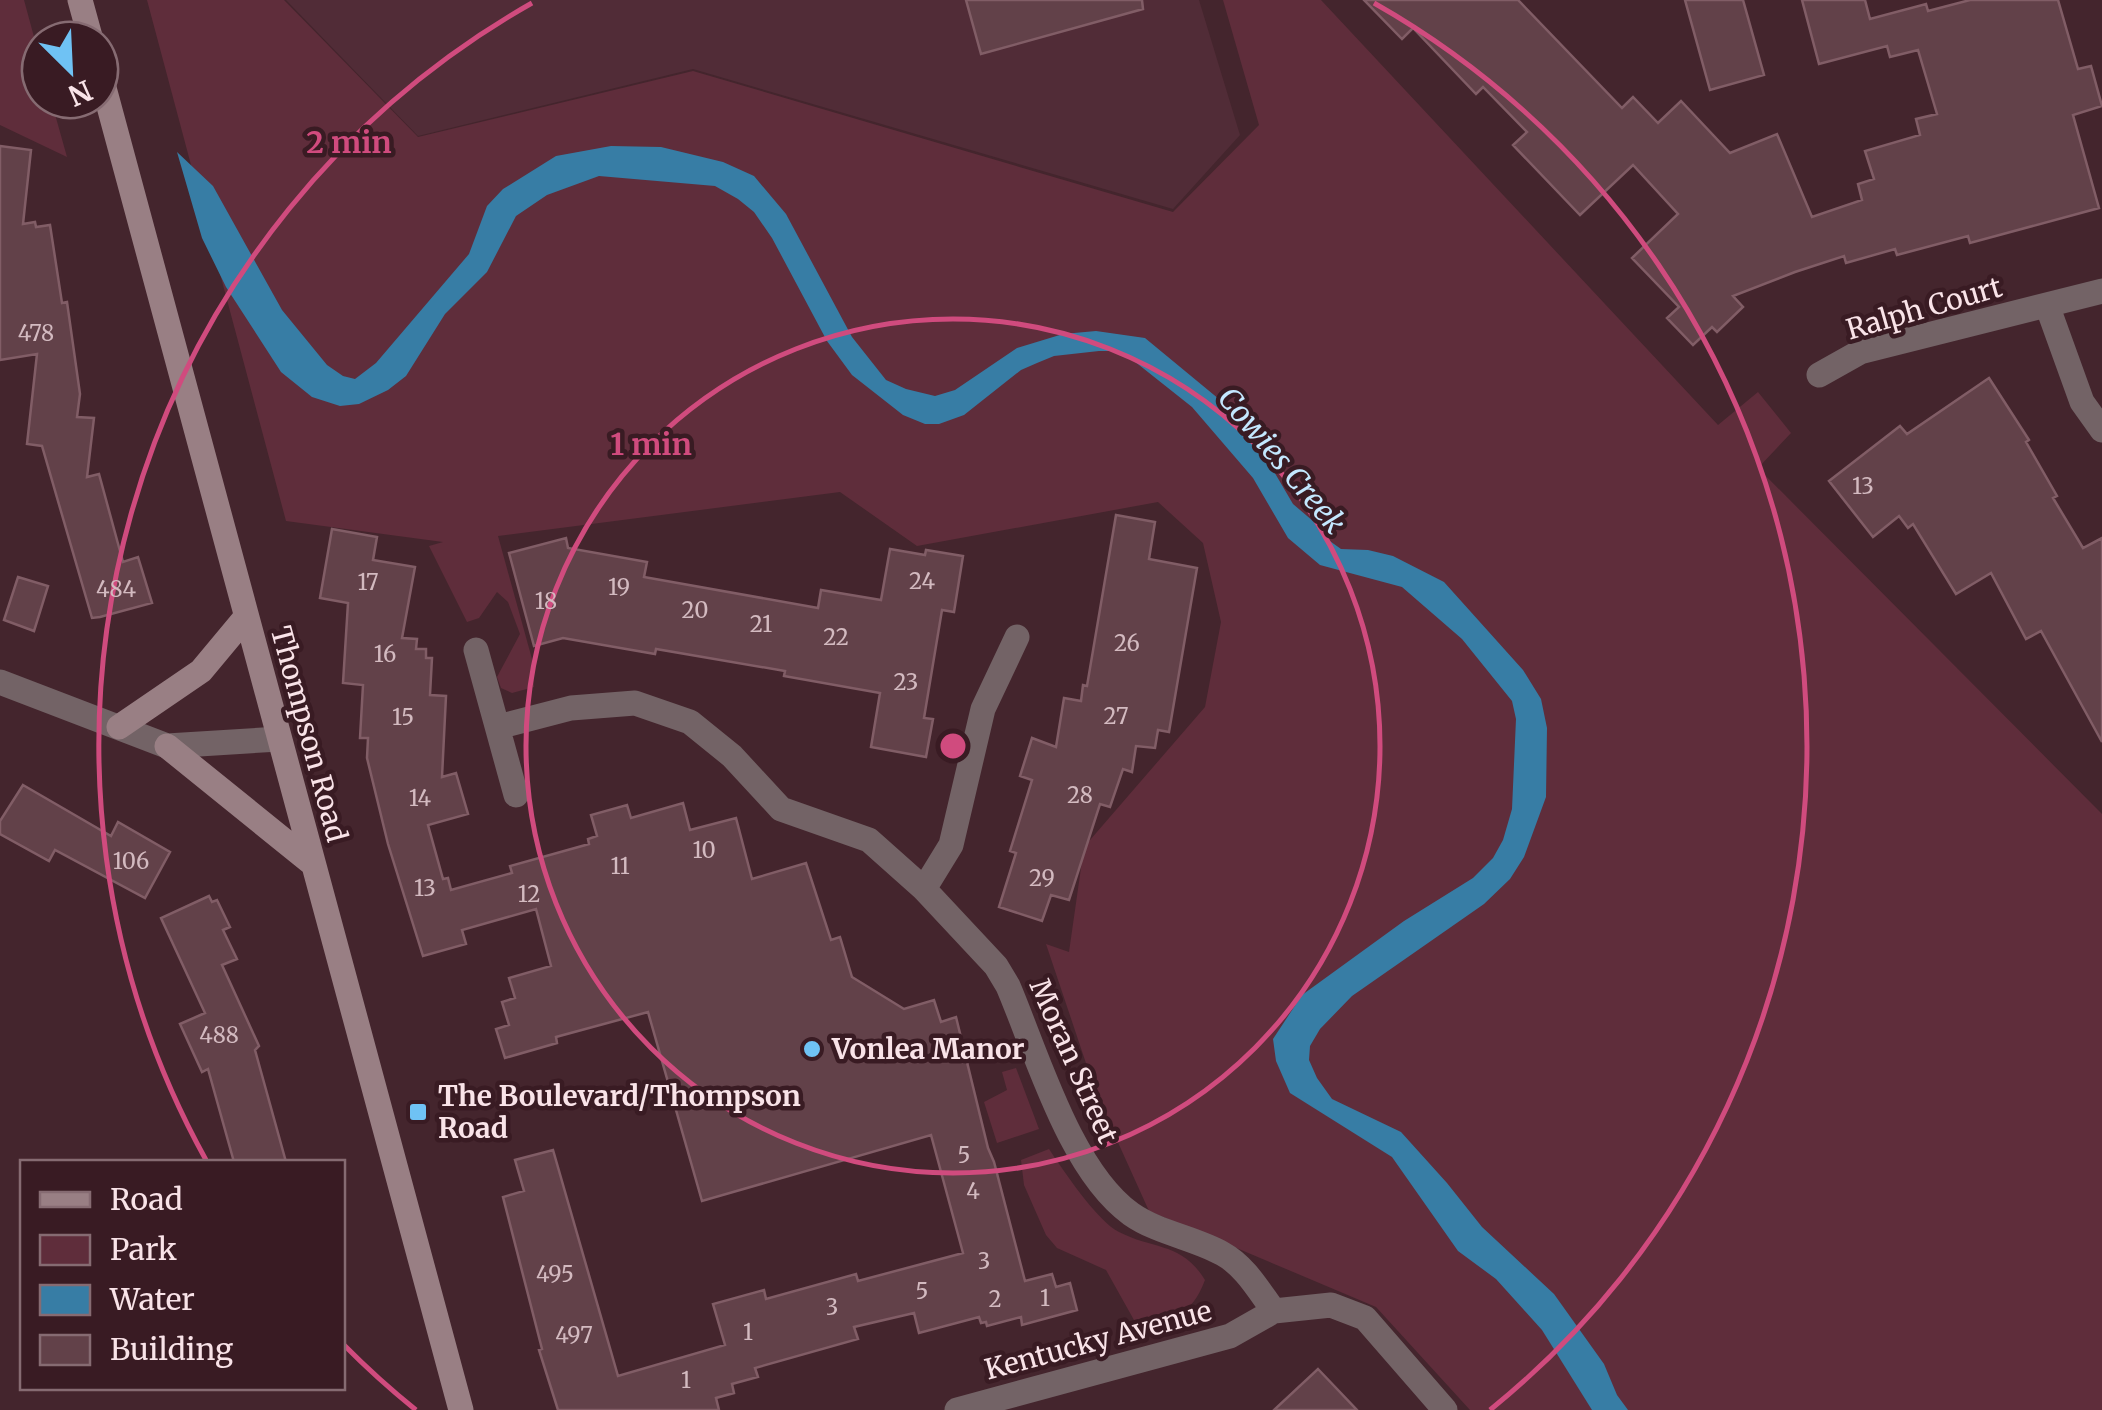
<svg xmlns="http://www.w3.org/2000/svg" width="2102" height="1410" font-family="Merriweather,serif">
<rect width="100%" height="100%" fill="#44252d"/>
<path fill="#512c37" d="M286 0H1199L1240 135 1173 209 693 69 418 136Z"/>
<path fill="#5f2d3b" d="M0 0H24L40 59V100H51L67 157 0 125Z
M147 0H284L418 137 693 71 1173 212 1259 125 1223 0H1321L1718 425 1758 392 1791 433 1758 468 2102 814V1410H1470L1376 1307 1149 1211 1097 1096 1046 944 1069 952 1084 847 1205 707 1221 622 1203 543 1158 502 917 546 840 492 498 536 532 659 534 687 512 693 501 688 497 677 520 634 508 602 497 592 479 618 467 622 429 546 443 542 286 521Z
M1016 1068 1039 1129 997 1143 984 1102 1007 1090 1002 1072Z
M1049 1149C1063 1170 1097 1221 1119 1232 1154 1250 1182 1242 1205 1280 1191 1317 1174 1317 1139 1329L1106 1270 1057 1248 1046 1235 1024 1185 1021 1160Z"/>
<path fill="#377da5" d="M611 146 661 147 723 162 754 176 786 214 852 337 886 380 906 389 935 396 955 390 1017 348 1063 334 1096 331 1145 338 1231 409 1255 439 1293 504 1320 527 1327 539 1341 549 1368 550 1393 556 1444 582 1523 670 1541 699 1547 728 1546 797 1524 857 1510 879 1484 904 1352 996 1320 1029 1310 1046 1309 1060 1317 1078 1332 1099 1401 1132 1447 1183 1482 1227 1554 1294 1604 1364 1617 1395 1628 1410H1592L1542 1330 1496 1279 1458 1251 1392 1157 1290 1093 1276 1061 1273 1039 1302 995 1404 921 1473 878 1493 858 1503 840 1512 809 1516 719 1512 701 1462 639 1402 587 1320 565 1288 538 1253 478 1192 407 1129 357 1112 351H1099L1054 356 1037 363 1021 370 964 415 939 424H925L903 415 852 375 827 341 772 238 754 212 738 199 715 186 599 176 547 195 516 216 487 272 445 314 406 376 388 390 359 404 340 406 312 397 281 372 226 287 202 238 177 152 213 186 282 310 327 365 343 376 355 379 376 363 469 254 487 206 503 189 556 156Z"/>
<path fill="#624149" stroke="#815d66" stroke-width="2.5" d="M966 0H1142L1143 9 981 54Z
M1364 0H1518L1622 108 1633 97 1658 123 1681 101 1730 153 1777 134 1812 217 1862 200 1858 184 1874 179 1865 151 1920 135 1916 119 1937 114 1918 50 1890 57 1887 46 1819 64 1802 0H1865L1870 19 1926 4 1928 11 1970 0H2058L2078 69 2091 66 2102 106 2073 115 2099 208 1970 243 1968 236 1897 255 1895 249 1846 263 1844 256 1795 272 1733 296 1743 307 1717 332 1712 327 1693 345 1667 318 1679 307 1632 258 1678 214 1633 165 1580 215 1513 145 1527 132 1483 87 1476 94 1413 28 1402 39Z
M1685 0H1743L1764 75 1710 90Z
M0 146 31 150 23 224 35 222 36 227 50 225 62 303 67 302 80 394 77 417 94 418 87 477 99 474 123 562 138 557 152 603 100 617 92 618 42 446 27 444 37 354 0 360Z
M1989 378 2029 440 2026 442 2057 496 2053 498 2083 548 2102 538V742L2041 631 2026 639 1991 573 1956 594 1913 524 1908 528 1899 516 1873 537 1829 481 1900 426 1907 434Z
M1116 515 1155 522 1149 559 1197 568 1169 732 1158 730 1155 748 1136 746 1132 772 1123 769 1110 807 1100 804 1069 900 1051 895 1042 921 999 907 1016 853 1010 851 1032 780 1020 776 1032 738 1056 747 1064 698 1081 701 1083 685 1087 686Z
M332 529 377 537 373 560 415 567 402 638 417 639 416 649H426V658H432L430 695 446 696 442 777 456 773 468 814 428 825 443 879 448 878 451 890 512 873 510 866 589 844 588 839 597 836 591 815 627 805 631 818 683 803 690 830 736 818 752 879 806 863 831 940 840 937 852 977 904 1009 934 1000 941 1022 956 1017 988 1148 994 1162 1025 1281 1052 1274 1056 1287 1070 1283 1077 1310 1022 1325 1021 1317 987 1326 986 1322 981 1323 979 1317 919 1333 914 1313 854 1327 858 1339 755 1368 758 1377 732 1384 734 1393 716 1398 719 1410H558L539 1350 542 1349 503 1197 524 1191 515 1160 553 1150 618 1376 725 1345 713 1304 764 1290 766 1299 856 1274 858 1281 963 1253 931 1135 702 1201 648 1012 556 1037 557 1043 505 1058 496 1029 509 1025 502 1002 515 998 509 978 551 966 536 909 462 930 466 944 423 956 388 844 367 758 368 738H360L363 685 343 683 348 603 320 598Z
M566 538 568 548 647 562 644 577 818 608 821 590 881 600 890 549 925 555 926 550 963 556 954 612 942 610 924 718 933 719 926 757 871 747 880 693 784 676 785 671 656 649 655 654 563 638 534 646 509 553Z
M18 577 48 586 34 631 4 620Z
M23 785 111 836 118 822 170 852 145 898 55 850 49 861 0 834V821Z
M209 896 212 902 217 900 230 927 223 930 237 959 222 965 259 1046 255 1050 286 1162H234L208 1069 202 1072 180 1024 205 1013 161 918Z
M1318 1369 1357 1410H1274Z"/>
<g fill="none" stroke-linecap="round" stroke-linejoin="round">
<path stroke="#736366" stroke-width="25" d="M2047 305 2082 402 2102 430
M1819 375 1860 352 2102 291
M476 650 516 795
M498 727 571 708 635 703 690 722 732 756 781 809 869 840 924 889 996 966 1008 986C1037 1054 1070 1170 1131 1214 1158 1233 1195 1238 1223 1254 1245 1266 1259 1291 1274 1311
M924 889 951 845 983 709 1017 637
M957 1410 1230 1336 1274 1311 1331 1305 1365 1318 1445 1410"/>
<path stroke="#736366" stroke-width="25" d="M0 682 167 746 279 739"/>
<path stroke="#997f84" stroke-width="25" d="M80 0 91 40
M100 73 461 1410
M119 727 201 671 246 617
M167 746 313 864"/>
</g>
<g fill="none" stroke="#d04b7e" stroke-width="5">
<circle cx="953" cy="746" r="427"/>
<path d="M416 1410A854 854 0 0 1 344 1345M206 1160A854 854 0 0 1 532 3M1374 3A854 854 0 0 1 1490 1410"/>
</g>
<g fill="#6fc2f4" stroke="#391b23" stroke-width="4">
<circle cx="812" cy="1049" r="10"/>
<rect x="408" y="1102" width="20" height="20" rx="5"/>
</g>
<g text-anchor="middle" dominant-baseline="central" stroke-width="9" stroke-linejoin="round" paint-order="stroke">
<g font-size="22" fill="#d3bac0">
<text x="36" y="333">478</text>
<text x="1863" y="486">13</text>
<text x="922" y="581">24</text>
<text x="368" y="582">17</text>
<text x="619" y="587">19</text>
<text x="116" y="589">484</text>
<text x="546" y="601">18</text>
<text x="695" y="610">20</text>
<text x="761" y="624">21</text>
<text x="836" y="637">22</text>
<text x="1127" y="643">26</text>
<text x="385" y="654">16</text>
<text x="906" y="682">23</text>
<text x="1116" y="716">27</text>
<text x="403" y="717">15</text>
<text x="1080" y="795">28</text>
<text x="420" y="798">14</text>
<text x="704" y="850">10</text>
<text x="131" y="861">106</text>
<text x="620" y="866">11</text>
<text x="1042" y="878">29</text>
<text x="425" y="888">13</text>
<text x="529" y="894">12</text>
<text x="219" y="1035">488</text>
<text x="964" y="1155">5</text>
<text x="973" y="1191">4</text>
<text x="984" y="1261">3</text>
<text x="555" y="1274">495</text>
<text x="922" y="1291">5</text>
<text x="1045" y="1298">1</text>
<text x="995" y="1299">2</text>
<text x="832" y="1307">3</text>
<text x="748" y="1332">1</text>
<text x="574" y="1335">497</text>
<text x="686" y="1380">1</text>
</g>
<g font-size="28" fill="#f9e3e8" stroke="#391b23">
<text transform="translate(1924 308) rotate(-16)">Ralph Court</text>
<text transform="translate(309 734) rotate(75)">Thompson Road</text>
<text transform="translate(1074 1061) rotate(66)">Moran Street</text>
<text transform="translate(1098 1340) rotate(-15)">Kentucky Avenue</text>
</g>
<g font-size="28" font-weight="bold" fill="#f9e3e8" stroke="#391b23" text-anchor="start">
<text x="832" y="1049">Vonlea Manor</text>
<text x="438" y="1096">The Boulevard/Thompson<tspan x="438" dy="32">Road</tspan></text>
</g>
<g font-size="30" font-style="italic" fill="#c4e8ff" stroke="#391b23">
<text transform="translate(1282 460) rotate(50)">Cowies Creek</text>
</g>
</g>
<circle cx="953" cy="746" r="15" fill="#d04b7e" stroke="#391b23" stroke-width="5"/>
<g font-size="30" text-anchor="middle" font-weight="bold" fill="#d04b7e" stroke="#391b23" stroke-width="9" stroke-linejoin="round" paint-order="stroke">
<text x="349" y="153">2 min</text>
<text x="651" y="455">1 min</text>
</g>
<rect x="20" y="1160" width="325" height="230" fill="#391b23" stroke="#866b72" stroke-width="2.5"/>
<rect x="40" y="1192" width="50" height="15" fill="#997f84" stroke="#866b72" stroke-width="2.5"/>
<text x="110" y="1210" font-size="30" fill="#f9e3e8">Road</text>
<rect x="40" y="1235" width="50" height="30" fill="#5f2d3b" stroke="#866b72" stroke-width="2.5"/>
<text x="110" y="1260" font-size="30" fill="#f9e3e8">Park</text>
<rect x="40" y="1285" width="50" height="30" fill="#377da5" stroke="#866b72" stroke-width="2.5"/>
<text x="110" y="1310" font-size="30" fill="#f9e3e8">Water</text>
<rect x="40" y="1335" width="50" height="30" fill="#624149" stroke="#866b72" stroke-width="2.5"/>
<text x="110" y="1360" font-size="30" fill="#f9e3e8">Building</text>
<g transform="translate(70 70) rotate(156)"><circle r="48" fill="#391b23" stroke="#866b72" stroke-width="2.5"/>
<path d="M0-8L18 38L0 25L-18 38Z" fill="#6fc2f4"/>
<text y="-15" font-size="28" font-weight="bold" text-anchor="middle" fill="#f9e3e8">N</text>
</g>
</svg>
